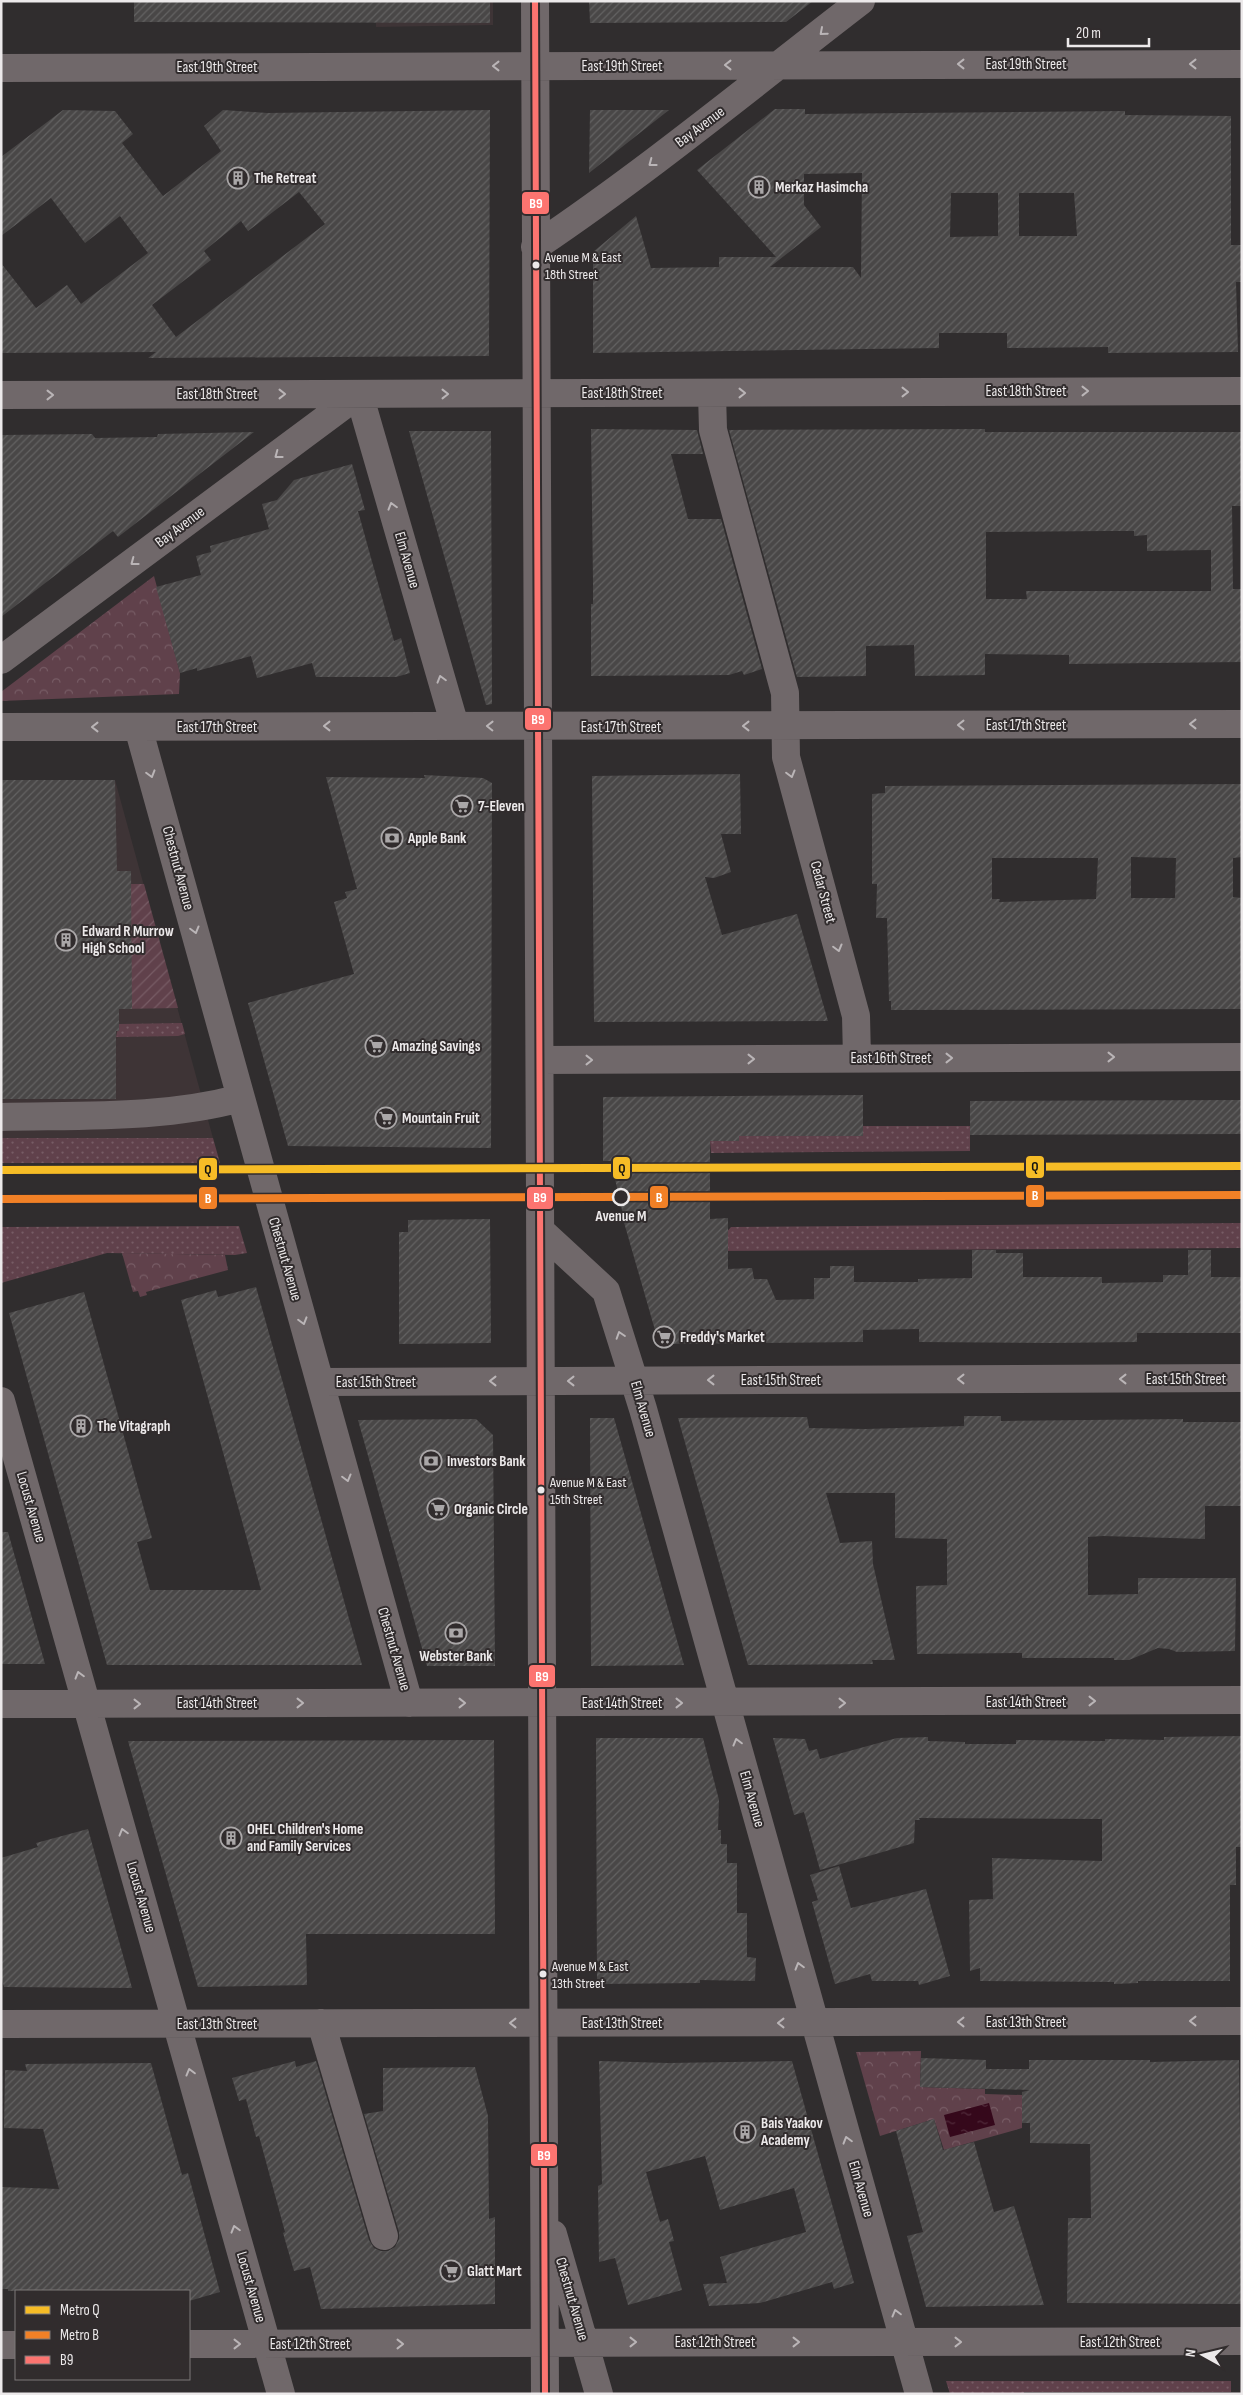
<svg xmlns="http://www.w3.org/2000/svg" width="1243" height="2395" font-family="'Sofia Sans Condensed',sans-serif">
<defs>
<pattern id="grass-dots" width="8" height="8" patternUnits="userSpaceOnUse" patternTransform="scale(1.25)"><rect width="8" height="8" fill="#60414b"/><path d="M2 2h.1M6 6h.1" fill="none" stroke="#775c65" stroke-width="1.8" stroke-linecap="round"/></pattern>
<pattern id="park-crowns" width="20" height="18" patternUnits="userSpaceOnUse" patternTransform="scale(1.25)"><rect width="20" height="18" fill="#60414b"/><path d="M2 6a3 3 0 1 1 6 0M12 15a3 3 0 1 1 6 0" fill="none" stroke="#775c65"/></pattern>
<pattern id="garden-furrows" width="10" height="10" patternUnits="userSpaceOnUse" patternTransform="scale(1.25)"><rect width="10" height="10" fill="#60414b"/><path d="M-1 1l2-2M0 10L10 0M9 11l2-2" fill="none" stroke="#775c65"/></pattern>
<pattern id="water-ripples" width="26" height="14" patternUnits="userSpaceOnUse" patternTransform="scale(1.25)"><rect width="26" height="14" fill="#35081b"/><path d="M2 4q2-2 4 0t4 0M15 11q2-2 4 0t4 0" fill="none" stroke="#522c3c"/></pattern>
<pattern id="building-hatch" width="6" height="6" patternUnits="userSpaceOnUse" patternTransform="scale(1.25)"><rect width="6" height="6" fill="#494747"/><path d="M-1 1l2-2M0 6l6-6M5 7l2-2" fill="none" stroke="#636262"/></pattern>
</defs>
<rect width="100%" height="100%" fill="#302d2e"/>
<path fill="#3e3436" d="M375 1H493V25L376 27Z
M1 780H115L213 1138H1Z"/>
<path fill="url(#grass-dots)" d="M182 1023 185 1034 178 1036 116 1037 119 1024Z
M863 1126H970V1151L711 1153 710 1141H739V1136H863Z
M1 1138H213L220 1163H1Z
M1242 1223V1248L710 1251 731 1227Z
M239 1226 247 1253 235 1255 107 1253 1 1283V1227Z
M946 2381H1231V2392H1024V2394H950Z"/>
<path fill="url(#park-crowns)" d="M154 576 180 673 179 694 1 701V692Z
M122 1253 225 1255 228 1270 146 1292 147 1295 140 1297 138 1291 133 1292Z
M921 2051 920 2087 985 2089V2094L1022 2095V2128L944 2150 934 2119 880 2136 856 2052Z"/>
<path fill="url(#garden-furrows)" d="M117 884H144L178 1008 118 1009Z"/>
<path fill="url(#water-ripples)" d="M989 2103 995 2125 950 2137 944 2115Z"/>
<path fill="url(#building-hatch)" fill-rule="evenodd" d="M134 1H490V23L134 22Z
M589 1H813L786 22 590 23Z
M775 109H805V114L1125 111V115L1231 116V245H1242V282H1236L1238 352 1108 353V347L1007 348V333H939V348L593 353V252L636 216 651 268 719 267V257H776L697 170ZM862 173 861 278 853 267H770L821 227 804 205V174ZM951 193H998V236L950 237ZM1019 193H1074L1077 236H1019Z
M63 110 115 111 133 134 122 143 163 196 221 151 204 126 223 110 267 113 490 110 489 356 148 358 156 352 1 353V263L36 308 67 285 81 304 148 253 120 216 85 243 51 198 1 236V157ZM299 192 325 224 176 337 152 305 211 260 204 251 241 221 248 231Z
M590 110H669L589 173Z
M591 429 697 430 703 454H671L688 519H721L762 669 744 675 742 671 729 675 591 676V604H593V582Z
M985 429V432H1242V506H1232L1233 589H1242V662L1069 664V655L985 654V675L915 676 914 645 866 646V676L797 677 729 430ZM1106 531H1134V536L1147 535V551L1211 550V591H1026L1027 599H986V532Z
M409 431H491L492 704 486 705Z
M254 432 118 537 113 531 1 617V435L92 434 95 438 157 437 158 434Z
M352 464 365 510 358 511 394 641 401 638 410 673 396 677H316L312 663 257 678 251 656 197 671V668L180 673 156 587 201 575 196 556 211 552 210 546 269 529 262 504 277 500 294 480Z
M740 774 741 834H721L731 872 714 878 705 877 722 935 797 914 828 1021 594 1022 592 776Z
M424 775 483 778 492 783 491 1148 288 1146 248 1003 354 974 334 902 347 898 345 892 357 889 326 777 425 778Z
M1 780H115L117 871H131L132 1009H119V1031H116V1099H1Z
M1241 784 1242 857 1233 858V897L1242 898V1009L891 1010V1001H889L887 918H876L877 884H872V794L885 793V786ZM1131 857 1176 858 1175 898H1131ZM992 858H1098L1096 899 999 902 1000 899H992Z
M863 1095V1136H739V1141H710V1219L728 1218V1269L752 1268 754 1279H767L776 1300 814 1299V1278H830V1266H854V1282H918V1279L972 1278V1250H996V1253H1023V1277H1102V1283L1163 1282V1275H1188V1250H1211V1277H1242V1333H1137V1342L1051 1343 919 1342V1329L863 1330V1342L659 1344 623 1219H624L611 1161H603V1097Z
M1242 1100V1134L970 1135V1101Z
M490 1219 491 1343 399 1344V1232H408V1220Z
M256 1287 362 1665H107L9 1313 84 1292 152 1538 137 1542 150 1590H261L181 1300 216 1290 218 1297Z
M964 1416H1001V1421L1183 1419V1422H1241V1506H1205V1539L1103 1536 1088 1537V1595L1138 1594V1578H1236L1235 1651 1177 1652 1169 1649 1158 1648 1129 1660H1114V1658H1022V1653L917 1654 916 1586 947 1585V1539L895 1538V1493H826L840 1543 872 1541 873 1564 895 1660H872L873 1664 748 1665 678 1418 807 1417 809 1428 866 1429 964 1426Z
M590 1418H614L684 1665 591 1666Z
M476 1419 493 1435 495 1666H427L358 1420Z
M1 1532H8L45 1664H1Z
M1242 1736V1847H1236V1885H1230V1981H1138V1983L1114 1984V1982L980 1981V1968L970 1971 969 1900 993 1899 992 1858 1102 1861V1819L919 1818 920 1820H915L914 1843 820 1870 804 1812 794 1815 773 1738 805 1739 809 1751 817 1749 820 1759 897 1738 928 1737V1741L965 1742V1744H1016V1740L1105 1741V1739L1164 1740V1737Z
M596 1738H703L719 1800 718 1830H721V1844H727V1863H737V1913H747V1957L756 1958 755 1981 700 1980V1983L597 1984Z
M494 1740 495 1934H306L307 1985 198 1987 128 1741Z
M88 1829 132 1988 4 1987 1 1976V1858L38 1847 36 1843Z
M839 1866 851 1908 926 1889 950 1976 919 1985 918 1981H872L870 1974 835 1984 812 1902 818 1900 810 1875Z
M921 2058 986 2060V2069H1029V2060H1150V2062L1239 2060 1242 2304 1067 2303 1068 2218H1091L1090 2144 1030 2143V2123H1022V2092L1030 2090 920 2087Z
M295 2061 296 2067 316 2061 369 2240 374 2248 381 2251H388L395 2247 399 2239V2232L364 2114 383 2111V2068L475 2067 488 2116 489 2219 495 2217V2304L321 2309 310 2267 294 2271 283 2233 285 2232 259 2136 256 2137 246 2099 239 2101 232 2078Z
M599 2061 668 2063 792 2061 854 2283 834 2289 832 2282 760 2303 709 2306 703 2284 727 2283 720 2257 806 2232 794 2188 720 2210 705 2156 646 2172 660 2222 668 2219 674 2241 669 2242 682 2290 628 2305 615 2258 599 2262 598 2186 602 2184Z
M151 2063 182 2175 188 2173 220 2292 189 2301V2291H8V2289H1V2187L59 2189 43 2129 4 2128 5 2070 27 2071 25 2064Z
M934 2119 943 2150 974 2142 994 2212 1014 2206 1044 2305 926 2307 907 2236 923 2232 896 2131Z"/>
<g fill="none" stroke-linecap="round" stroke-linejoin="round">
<path stroke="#70686a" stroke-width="28" d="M535 1 545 2394
M1 68 1242 64
M535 247C648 171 753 84 861 1
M712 393 713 430 785 693 786 757 856 1016 857 1058
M1 395 1242 391
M1 660 359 394 455 726
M1 727 1242 724
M138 727 409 1703
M540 1060 1242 1057
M1 1117C81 1115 163 1119 241 1098
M541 1231 606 1291 643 1409 919 2394
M320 1382 1242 1378
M1 1401 281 2394
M1 1704 1242 1700
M321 2023 384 2236
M1 2024 1242 2021
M553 2234 599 2394
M189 2344 1242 2341
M1 2345H16"/>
<g stroke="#312c2d" stroke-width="10">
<path id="bus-1" d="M535 1 545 2394"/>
</g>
<use href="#bus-1" stroke="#fc7470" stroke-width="6"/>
<g stroke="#312c2d" stroke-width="11">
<path id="metro-1" d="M1 1170 1242 1166"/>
</g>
<g stroke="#312c2d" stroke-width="11">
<path id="metro-2" d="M1 1199 1242 1195"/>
</g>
<use href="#metro-1" stroke="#f6bc26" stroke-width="8"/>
<use href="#metro-2" stroke="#f18026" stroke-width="8"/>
</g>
<defs><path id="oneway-chevron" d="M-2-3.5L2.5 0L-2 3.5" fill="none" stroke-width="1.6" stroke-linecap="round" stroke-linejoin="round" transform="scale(1.25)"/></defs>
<g stroke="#bab5b7">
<use href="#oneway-chevron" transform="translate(823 32) rotate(139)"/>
<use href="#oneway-chevron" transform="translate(961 64) rotate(180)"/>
<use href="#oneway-chevron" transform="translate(1193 64) rotate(180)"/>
<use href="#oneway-chevron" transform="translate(728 65) rotate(180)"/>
<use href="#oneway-chevron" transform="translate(496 66) rotate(180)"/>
<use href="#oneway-chevron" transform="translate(652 163) rotate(143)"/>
<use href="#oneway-chevron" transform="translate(1085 391)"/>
<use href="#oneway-chevron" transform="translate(905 392)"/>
<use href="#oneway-chevron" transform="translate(742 393)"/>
<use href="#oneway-chevron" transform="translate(282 394)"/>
<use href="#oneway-chevron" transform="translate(445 394)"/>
<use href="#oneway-chevron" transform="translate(50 395)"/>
<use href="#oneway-chevron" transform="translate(278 455) rotate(143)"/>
<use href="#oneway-chevron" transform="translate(392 506) rotate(-106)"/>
<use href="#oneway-chevron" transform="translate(134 562) rotate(143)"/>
<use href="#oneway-chevron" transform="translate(441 679) rotate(-106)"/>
<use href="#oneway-chevron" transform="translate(1193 724) rotate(180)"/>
<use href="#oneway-chevron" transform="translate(961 725) rotate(180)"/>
<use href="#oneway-chevron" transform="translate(327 726) rotate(180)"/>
<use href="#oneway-chevron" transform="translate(490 726) rotate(-179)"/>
<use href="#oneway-chevron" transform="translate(746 726) rotate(180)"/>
<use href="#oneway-chevron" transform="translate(95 727) rotate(180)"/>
<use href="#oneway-chevron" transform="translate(151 774) rotate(74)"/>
<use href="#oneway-chevron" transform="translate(791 774) rotate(75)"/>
<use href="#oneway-chevron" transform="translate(195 930) rotate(75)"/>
<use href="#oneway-chevron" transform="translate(838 948) rotate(75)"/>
<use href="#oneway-chevron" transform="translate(1111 1057)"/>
<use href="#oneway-chevron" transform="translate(949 1058)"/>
<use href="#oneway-chevron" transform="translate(751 1059)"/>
<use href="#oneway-chevron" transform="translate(589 1060)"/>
<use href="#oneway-chevron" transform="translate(303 1321) rotate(74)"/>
<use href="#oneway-chevron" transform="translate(620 1335) rotate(-108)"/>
<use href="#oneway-chevron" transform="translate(961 1379) rotate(180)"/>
<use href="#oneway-chevron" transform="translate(1123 1379) rotate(180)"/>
<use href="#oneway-chevron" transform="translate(711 1380) rotate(180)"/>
<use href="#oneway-chevron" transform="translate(493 1381) rotate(180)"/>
<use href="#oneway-chevron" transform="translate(571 1381) rotate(180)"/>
<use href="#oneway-chevron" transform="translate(347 1478) rotate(75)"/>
<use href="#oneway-chevron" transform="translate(79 1675) rotate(-106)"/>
<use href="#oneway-chevron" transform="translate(1092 1701)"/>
<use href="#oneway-chevron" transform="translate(300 1703)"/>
<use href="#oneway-chevron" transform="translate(462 1703)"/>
<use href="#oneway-chevron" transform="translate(679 1703)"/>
<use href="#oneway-chevron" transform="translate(842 1703)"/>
<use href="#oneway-chevron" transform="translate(137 1704)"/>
<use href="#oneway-chevron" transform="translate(737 1742) rotate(-105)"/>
<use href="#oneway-chevron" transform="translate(123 1832) rotate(-106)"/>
<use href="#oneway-chevron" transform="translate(799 1966) rotate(-106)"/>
<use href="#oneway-chevron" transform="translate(1193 2021) rotate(180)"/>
<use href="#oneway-chevron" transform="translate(961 2022) rotate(180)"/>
<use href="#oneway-chevron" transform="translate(513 2023) rotate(180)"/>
<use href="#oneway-chevron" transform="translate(781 2023) rotate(180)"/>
<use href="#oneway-chevron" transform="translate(190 2072) rotate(-105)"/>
<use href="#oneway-chevron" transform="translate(847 2140) rotate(-106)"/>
<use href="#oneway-chevron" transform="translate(235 2229) rotate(-106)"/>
<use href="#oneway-chevron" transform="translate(896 2313) rotate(-105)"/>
<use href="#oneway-chevron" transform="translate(633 2342)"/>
<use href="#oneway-chevron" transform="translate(796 2342)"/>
<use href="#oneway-chevron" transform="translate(958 2342)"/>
<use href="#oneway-chevron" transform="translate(237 2344)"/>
<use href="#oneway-chevron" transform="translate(400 2344)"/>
</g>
<defs>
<g id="building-ring" transform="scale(1.125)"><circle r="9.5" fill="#312c2d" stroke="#aaa7a8" stroke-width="1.5"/><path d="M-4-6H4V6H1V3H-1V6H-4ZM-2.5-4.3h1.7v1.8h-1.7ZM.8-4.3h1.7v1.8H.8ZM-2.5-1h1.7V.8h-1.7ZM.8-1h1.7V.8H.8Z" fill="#aaa7a8"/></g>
<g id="supermarket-ring" transform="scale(1.125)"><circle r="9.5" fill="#312c2d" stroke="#aaa7a8" stroke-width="1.5"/><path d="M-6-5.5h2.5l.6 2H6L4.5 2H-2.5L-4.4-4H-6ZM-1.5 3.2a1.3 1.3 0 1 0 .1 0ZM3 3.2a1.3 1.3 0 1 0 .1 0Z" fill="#aaa7a8"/></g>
<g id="bank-ring" transform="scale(1.125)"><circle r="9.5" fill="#312c2d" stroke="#aaa7a8" stroke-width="1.5"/><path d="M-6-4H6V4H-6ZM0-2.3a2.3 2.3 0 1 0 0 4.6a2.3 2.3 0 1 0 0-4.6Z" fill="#aaa7a8"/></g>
</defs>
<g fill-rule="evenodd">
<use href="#building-ring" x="238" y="178"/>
<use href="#building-ring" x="759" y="187"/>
<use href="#supermarket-ring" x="462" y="806"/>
<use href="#bank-ring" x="392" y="838"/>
<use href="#building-ring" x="66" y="940"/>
<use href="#supermarket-ring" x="376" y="1046"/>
<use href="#supermarket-ring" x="386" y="1118"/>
<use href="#supermarket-ring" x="664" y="1337"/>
<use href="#building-ring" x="81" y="1426"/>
<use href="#bank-ring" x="431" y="1461"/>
<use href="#supermarket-ring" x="438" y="1509"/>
<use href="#bank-ring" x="456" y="1633"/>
<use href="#building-ring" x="231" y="1838"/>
<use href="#building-ring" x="745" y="2132"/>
<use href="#supermarket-ring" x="451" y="2271"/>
</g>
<g fill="#ece9ea" stroke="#312c2d" stroke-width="2">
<circle cx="536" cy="265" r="4.5"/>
<circle cx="541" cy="1490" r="4.5"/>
<circle cx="543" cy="1974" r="4.5"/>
</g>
<circle fill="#312c2d" stroke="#ece9ea" stroke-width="2.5" cx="621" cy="1197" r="8"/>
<g text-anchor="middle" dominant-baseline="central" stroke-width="4" stroke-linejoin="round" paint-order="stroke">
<g font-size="14" fill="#ece9ea" stroke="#312c2d" text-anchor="start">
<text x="545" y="257">Avenue M &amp; East<tspan x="545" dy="17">18th Street</tspan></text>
<text x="550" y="1482">Avenue M &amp; East<tspan x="550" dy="17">15th Street</tspan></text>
<text x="552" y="1966">Avenue M &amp; East<tspan x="552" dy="17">13th Street</tspan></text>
</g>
<g font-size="15" fill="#ece9ea" stroke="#312c2d">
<text x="1026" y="64">East 19th Street</text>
<text x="622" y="66">East 19th Street</text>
<text x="217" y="67">East 19th Street</text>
<text transform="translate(700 127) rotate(-37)">Bay Avenue</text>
<text x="1026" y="391">East 18th Street</text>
<text x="622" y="393">East 18th Street</text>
<text x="217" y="394">East 18th Street</text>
<text transform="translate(180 527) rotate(-37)">Bay Avenue</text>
<text transform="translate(407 560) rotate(74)">Elm Avenue</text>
<text x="1026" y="725">East 17th Street</text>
<text x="217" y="727">East 17th Street</text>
<text x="621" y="727">East 17th Street</text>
<text transform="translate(178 868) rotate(75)">Chestnut Avenue</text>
<text transform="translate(823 892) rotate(75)">Cedar Street</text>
<text x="891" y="1058">East 16th Street</text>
<text transform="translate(285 1259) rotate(74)">Chestnut Avenue</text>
<text x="1186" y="1379">East 15th Street</text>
<text x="781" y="1380">East 15th Street</text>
<text x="376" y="1382">East 15th Street</text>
<text transform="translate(643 1409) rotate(74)">Elm Avenue</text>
<text transform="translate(31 1507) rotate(74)">Locust Avenue</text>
<text transform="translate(394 1649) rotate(74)">Chestnut Avenue</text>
<text x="1026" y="1702">East 14th Street</text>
<text x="217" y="1703">East 14th Street</text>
<text x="622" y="1703">East 14th Street</text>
<text transform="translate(752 1799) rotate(74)">Elm Avenue</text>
<text transform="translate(141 1897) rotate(74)">Locust Avenue</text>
<text x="1026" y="2022">East 13th Street</text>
<text x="622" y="2023">East 13th Street</text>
<text x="217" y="2024">East 13th Street</text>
<text transform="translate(861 2189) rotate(74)">Elm Avenue</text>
<text transform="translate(251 2287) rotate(74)">Locust Avenue</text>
<text transform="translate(572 2299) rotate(74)">Chestnut Avenue</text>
<text x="715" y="2342">East 12th Street</text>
<text x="1120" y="2342">East 12th Street</text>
<text x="310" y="2344">East 12th Street</text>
</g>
<g font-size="15" font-weight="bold" fill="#ece9ea" stroke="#312c2d" text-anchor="start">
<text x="254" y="178">The Retreat</text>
<text x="775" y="187">Merkaz Hasimcha</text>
<text x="478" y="806">7-Eleven</text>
<text x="408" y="838">Apple Bank</text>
<text x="82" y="931">Edward R Murrow<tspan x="82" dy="17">High School</tspan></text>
<text x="392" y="1046">Amazing Savings</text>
<text x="402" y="1118">Mountain Fruit</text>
<text x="680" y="1337">Freddy's Market</text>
<text x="97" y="1426">The Vitagraph</text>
<text x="447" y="1461">Investors Bank</text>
<text x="454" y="1509">Organic Circle</text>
<text x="456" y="1656" text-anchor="middle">Webster Bank</text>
<text x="247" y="1829">OHEL Children's Home<tspan x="247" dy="17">and Family Services</tspan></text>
<text x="761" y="2123">Bais Yaakov<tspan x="761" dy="17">Academy</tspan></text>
<text x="467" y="2271">Glatt Mart</text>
</g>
<g font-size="15" font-weight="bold" fill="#ece9ea" stroke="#312c2d">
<text x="621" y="1216">Avenue M</text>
</g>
</g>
<g stroke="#312c2d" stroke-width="2">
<rect x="521" y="191" width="29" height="24" rx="5" fill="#fc7470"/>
<rect x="524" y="707" width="28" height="24" rx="5" fill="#fc7470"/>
<rect x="1025" y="1155" width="20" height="24" rx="5" fill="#f6bc26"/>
<rect x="612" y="1156" width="19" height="24" rx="5" fill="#f6bc26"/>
<rect x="198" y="1157" width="20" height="24" rx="5" fill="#f6bc26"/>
<rect x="1025" y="1184" width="20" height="24" rx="5" fill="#f18026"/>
<rect x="649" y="1185" width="20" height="24" rx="5" fill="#f18026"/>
<rect x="526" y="1186" width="28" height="24" rx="5" fill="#fc7470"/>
<rect x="198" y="1186" width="20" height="24" rx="5" fill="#f18026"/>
<rect x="528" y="1664" width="28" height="24" rx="5" fill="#fc7470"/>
<rect x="530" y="2143" width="28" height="24" rx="5" fill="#fc7470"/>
</g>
<g font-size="14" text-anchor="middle" font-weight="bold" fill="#fff">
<text x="536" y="208">B9</text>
<text x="538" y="724">B9</text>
<text x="1035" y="1200">B</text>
<text x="659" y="1202">B</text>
<text x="540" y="1202">B9</text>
<text x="208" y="1203">B</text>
<text x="542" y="1681">B9</text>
<text x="544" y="2160">B9</text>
</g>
<g font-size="14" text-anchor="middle" font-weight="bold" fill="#111">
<text x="1035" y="1171">Q</text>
<text x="622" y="1173">Q</text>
<text x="208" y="1174">Q</text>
</g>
<rect width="1243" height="2395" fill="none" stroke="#ece9ea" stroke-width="5"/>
<rect x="15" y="2290" width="175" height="90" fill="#312c2d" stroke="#7c7879"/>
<rect x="25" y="2306" width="25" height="8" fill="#f6bc26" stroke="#7c7879"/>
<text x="60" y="2315" font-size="15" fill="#ece9ea">Metro Q</text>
<rect x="25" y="2331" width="25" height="8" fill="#f18026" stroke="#7c7879"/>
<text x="60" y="2340" font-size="15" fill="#ece9ea">Metro B</text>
<rect x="25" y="2356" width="25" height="8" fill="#fc7470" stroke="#7c7879"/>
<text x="60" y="2365" font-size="15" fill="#ece9ea">B9</text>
<g transform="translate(1203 2355) rotate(278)" stroke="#312c2d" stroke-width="4" paint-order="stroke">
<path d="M0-4L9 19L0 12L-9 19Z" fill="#ece9ea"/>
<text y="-8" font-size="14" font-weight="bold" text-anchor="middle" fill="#ece9ea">N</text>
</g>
<path d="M1068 38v8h81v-8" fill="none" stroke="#ece9ea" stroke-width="2.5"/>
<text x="1076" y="38" font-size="15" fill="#ece9ea" stroke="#312c2d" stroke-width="4" paint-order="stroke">20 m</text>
</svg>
